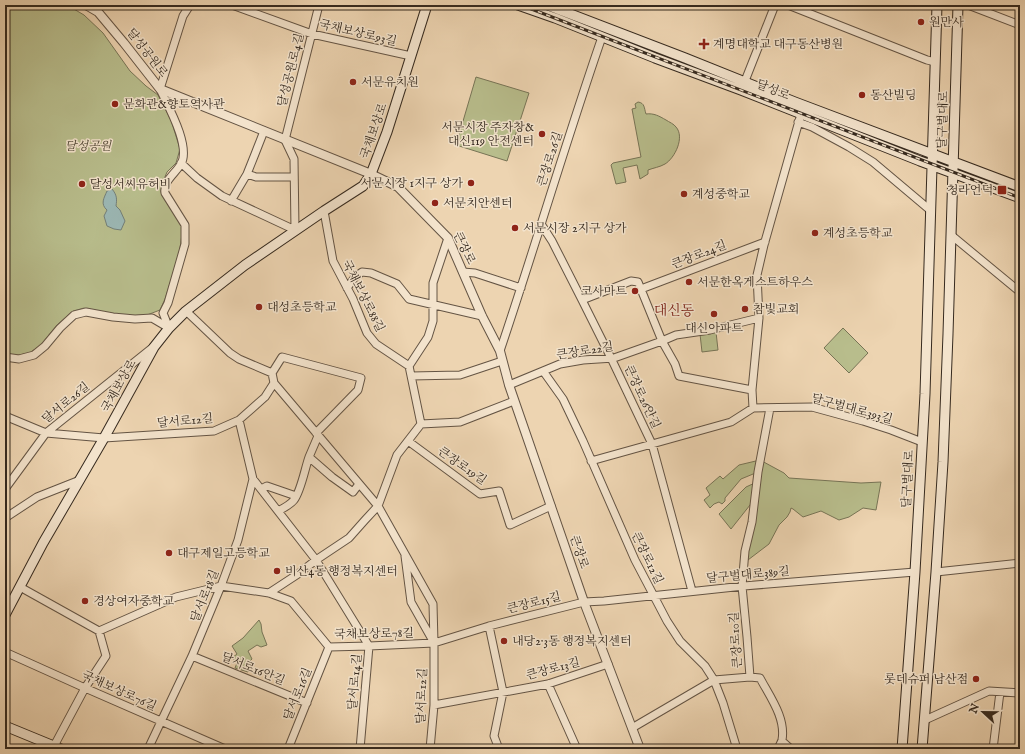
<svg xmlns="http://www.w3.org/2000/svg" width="1025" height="754" font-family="'IM FELL English','Noto Serif KR',serif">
<rect width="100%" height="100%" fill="#edd4b1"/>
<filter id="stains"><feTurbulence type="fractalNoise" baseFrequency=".005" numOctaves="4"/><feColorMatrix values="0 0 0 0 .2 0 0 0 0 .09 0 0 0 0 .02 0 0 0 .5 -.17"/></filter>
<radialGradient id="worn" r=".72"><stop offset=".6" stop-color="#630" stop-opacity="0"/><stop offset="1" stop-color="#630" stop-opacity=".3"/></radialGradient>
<path fill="#b8bd8c" stroke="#777456" d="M5 5H67L84 15 103 33 130 71 146 86 158 95 171 120 180 149 176 163 167 172 162 184 161 192 183 227 179 255 165 299 160 310 147 315 124 316 84 308 73 311 57 325 40 346 29 353 14 356 5 354Z
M476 77 529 93 507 161 456 145Z
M638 102C645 103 644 108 646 114 654 113 659 116 666 120 669 122 674 124 676 127 685 137 675 158 665 164 660 167 653 168 648 170V174L640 179 637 165 623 168 626 182 616 184 611 165 613 163 641 157 632 109 636 108 635 104Z
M843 328 868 353 849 373 824 348Z
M716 332 718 350 702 352 700 334Z
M760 460 784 473 789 478 861 483 881 482 876 510 863 508 849 517 839 520 821 511 803 517 793 509 791 508 790 512 787 517 779 525 769 544 744 563 754 500 731 529 719 514 746 487 757 482 758 472 741 479 725 498V501L722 504 719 502 714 504 710 508 704 500 710 495 706 488 720 476 723 479 739 465Z
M259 620 261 624 262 632 267 645 261 647 257 645 248 651 252 659 246 665 249 669 248 672 235 668 237 663 232 658 237 654 232 646 243 638Z"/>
<path fill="#9bb7b4" stroke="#737f78" d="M112 189C117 195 117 199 116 206L120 210 125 221 121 230 114 229 107 226 104 216 107 210C100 204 104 198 107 191Z"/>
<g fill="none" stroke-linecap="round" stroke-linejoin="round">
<g stroke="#645444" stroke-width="9">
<path id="minor" d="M232 5 312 34 411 56
M788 5 927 60 935 62
M968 5 1020 25
M743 86 775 5
M798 122 812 127 849 147 873 162 930 210
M181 163 197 178 222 196 295 230 294 159 285 140 319 5
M247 174 256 177H294
M231 201 247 174 255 154 264 131
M541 224 552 241 582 300 611 358 652 444 692 591
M951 235 1020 292
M463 272 475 273 521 288
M347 288 355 277 362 272 371 273 397 284 409 299 482 316
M641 289 765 242
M582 300 631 281 638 282 662 341 675 364 679 376 752 390
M186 311 230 353 239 359 272 373
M169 328 163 313 168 303 185 244V225L165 193C163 181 175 174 181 164 191 146 168 106 160 89L183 16 190 5
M500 351C535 247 566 141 602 37
M5 357 19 359 34 355 45 346 60 328 74 315 86 312 113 317 135 319 152 318 169 328
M409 366 428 337 433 321V283L448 238
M543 371 563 399 583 441 635 560 667 621 680 641 705 666 714 680 723 703 737 749
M411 376 460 375 502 361
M509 385 560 364 583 360 614 358 662 341 676 335 710 330 759 318
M753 408 752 390 759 318 757 275 764 245 801 114
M5 416 46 433 104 438 214 431 239 420 265 397 274 383
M421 424 460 422 514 401
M316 433 358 390 361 378 282 357 272 373 274 383 378 506 433 604 434 643V705L430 749
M318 436 309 457 332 477 353 492 359 484
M408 441 480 494 499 491 510 525 551 506
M591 461 731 422 753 408 812 407 863 421 891 430 922 442
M253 479 316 560 369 646 360 749
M5 489 46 433 152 348
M261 489 267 486 296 496
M278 511C284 508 290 505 294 500 301 491 305 468 309 457
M5 518 37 497 80 480
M405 556 411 602 433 641
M936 572 1020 563
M20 587 99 631
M269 593 298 574 316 560 349 538 365 520 378 506 397 455 421 424 409 366 376 344 367 333 353 299 333 261 324 211
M489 626 503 692 494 736 499 749
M99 631 176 597 221 586 269 593 291 601 329 647 369 646 434 643 489 626 584 602 604 601 744 586 915 572
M5 652 85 688 225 749
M192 656 307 703
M750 677 747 637 742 586 745 551 752 522 758 472 770 408
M548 684 577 749
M434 705 548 684 608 664
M925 720 989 691 1020 693
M632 728 714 680 750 677 760 678C770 697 786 718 782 740 781 743 779 746 778 749
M782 741 791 749
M54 746 85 688 106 656 99 631
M148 749 192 656 221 586 238 540 253 479 239 420
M288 749 329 647
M993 749 1000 692"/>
</g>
<g stroke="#645444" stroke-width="10">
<path id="tertiary" d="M86 5 98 12 124 43 160 89 371 174 398 187 448 238 482 316 500 351 509 385 584 602 640 749"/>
</g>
<g stroke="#362a1f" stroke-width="11">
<path id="secondary" d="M518 5 555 18 655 58 741 90 920 161 1020 198
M547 5 685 58 795 102 1020 187
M5 615 43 543 104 438 154 347 169 328 186 311 245 265 324 211 363 186 371 174 387 132 427 5
M5 726 61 749
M902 749 915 572 925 394 937 5
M922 749 936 572 943 462 948 334 958 5"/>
</g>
<use href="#minor" stroke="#f3e3cc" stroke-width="7"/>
<use href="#tertiary" stroke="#f3e3cc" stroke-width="8"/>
<use href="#secondary" stroke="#f3e3cc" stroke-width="9"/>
<g stroke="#362a1f" stroke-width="3">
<path id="rail" d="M521 5 1020 198"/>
</g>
<use href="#rail" stroke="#f3e3cc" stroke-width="1.5" stroke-dasharray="4.5" stroke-linecap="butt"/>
</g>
<g fill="#8f2418" stroke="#f3e3cc" stroke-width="1.5">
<circle cx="921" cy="22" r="4"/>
<path d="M702 38h4v4h4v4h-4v4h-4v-4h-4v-4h4z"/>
<circle cx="353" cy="82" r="4"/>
<circle cx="862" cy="95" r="4"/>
<circle cx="115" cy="104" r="4"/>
<circle cx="542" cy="134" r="4"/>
<circle cx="471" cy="183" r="4"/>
<circle cx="82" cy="184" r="4"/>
<rect x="997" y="185" width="10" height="10" rx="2"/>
<circle cx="684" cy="194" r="4"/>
<circle cx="435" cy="203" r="4"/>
<circle cx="515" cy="228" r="4"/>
<circle cx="815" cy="233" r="4"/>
<circle cx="689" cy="282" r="4"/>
<circle cx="635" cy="291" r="4"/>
<circle cx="259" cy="307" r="4"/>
<circle cx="745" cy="309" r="4"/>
<circle cx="714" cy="314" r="4"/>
<circle cx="169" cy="553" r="4"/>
<circle cx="277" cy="571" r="4"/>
<circle cx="85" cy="601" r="4"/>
<circle cx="504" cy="641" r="4"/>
<circle cx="976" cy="679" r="4"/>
</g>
<g text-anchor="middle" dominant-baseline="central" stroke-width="3" stroke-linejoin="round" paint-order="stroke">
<g font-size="12" fill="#362a1f" stroke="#f3e3cc" text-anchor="start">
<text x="929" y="22">원만사</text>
<text x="713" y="44">계명대학교 대구동산병원</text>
<text x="361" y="82">서문유치원</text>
<text x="870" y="95">동산빌딩</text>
<text x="123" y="104">문화관&amp;향토역사관</text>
<text x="534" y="127" text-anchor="end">서문시장 주자창&amp;<tspan x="534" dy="14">대신119 안전센터</tspan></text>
<text x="463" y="183" text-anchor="end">서문시장 1지구 상가</text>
<text x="90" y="184">달성서씨유허비</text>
<text x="993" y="190" text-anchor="end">청라언덕</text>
<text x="692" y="194">계성중학교</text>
<text x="443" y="203">서문치안센터</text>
<text x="523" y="228">서문시장 2지구 상가</text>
<text x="823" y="233">계성초등학교</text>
<text x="697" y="282">서문한옥게스트하우스</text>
<text x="627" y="291" text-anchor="end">코사마트</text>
<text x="267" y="307">대성초등학교</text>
<text x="753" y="309">참빛교회</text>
<text x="714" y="328" text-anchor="middle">대신아파트</text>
<text x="177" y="553">대구제일고등학교</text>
<text x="285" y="571">비산4동 행정복지센터</text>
<text x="93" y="601">경상여자중학교</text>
<text x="512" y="641">내당2·3동 행정복지센터</text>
<text x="968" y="679" text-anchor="end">롯데슈퍼 남산점</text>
</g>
<g font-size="12" fill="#362a1f" stroke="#f3e3cc">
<text transform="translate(358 33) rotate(13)">국채보상로93길</text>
<text transform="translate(147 53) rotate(52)">달성공원로</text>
<text transform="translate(291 70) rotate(-76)">달성공원로4길</text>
<text transform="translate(773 90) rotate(22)">달성로</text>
<text transform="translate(943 120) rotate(-88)">달구벌대로</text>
<text transform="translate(374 131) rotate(-71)">국채보상로</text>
<text transform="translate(550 159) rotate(-72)">큰장로26길</text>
<text transform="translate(464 248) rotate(64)">큰장로</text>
<text transform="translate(699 255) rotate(-21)">큰장로24길</text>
<text transform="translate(363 296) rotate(63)">국채보상로88길</text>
<text transform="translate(585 351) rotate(-9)">큰장로22길</text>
<text transform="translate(119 386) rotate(-61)">국채보상로</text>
<text transform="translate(642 397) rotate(65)">큰장로26안길</text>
<text transform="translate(66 403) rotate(-39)">달서로26길</text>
<text transform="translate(852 409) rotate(15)">달구벌대로393길</text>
<text transform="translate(185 421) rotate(-5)">달서로12길</text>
<text transform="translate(462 466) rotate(35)">큰장로19길</text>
<text transform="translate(908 479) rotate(-87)">달구벌대로</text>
<text transform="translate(579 552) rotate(71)">큰장로</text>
<text transform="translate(647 558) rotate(64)">큰장로12길</text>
<text transform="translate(748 575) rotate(-5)">달구벌대로389길</text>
<text transform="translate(205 596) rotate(-68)">달서로18길</text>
<text transform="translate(534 603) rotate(-14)">큰장로15길</text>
<text transform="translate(374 634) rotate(-1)">국채보상로78길</text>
<text transform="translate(736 640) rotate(-94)">큰장로10길</text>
<text transform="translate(253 669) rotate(22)">달서로16안길</text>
<text transform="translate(553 669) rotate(-15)">큰장로13길</text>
<text transform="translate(355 682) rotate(-85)">달서로14길</text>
<text transform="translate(119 691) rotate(24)">국채보상로76길</text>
<text transform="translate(298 694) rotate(-68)">달서로16길</text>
<text transform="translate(422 696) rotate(-88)">달서로12길</text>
</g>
<g font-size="12" font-style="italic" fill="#504735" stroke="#f3e3cc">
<text x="88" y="146">달성공원</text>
</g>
<g font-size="14" fill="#7a1f14" stroke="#f3e3cc">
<text x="674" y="311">대신동</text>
</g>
</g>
<rect width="1025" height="754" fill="none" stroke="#edd4b1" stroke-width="20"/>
<rect x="6" y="6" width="1013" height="742" fill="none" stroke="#362a1f" stroke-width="2"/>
<rect x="10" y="10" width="1005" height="734" fill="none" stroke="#362a1f"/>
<g transform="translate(983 712) rotate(292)" stroke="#f3e3cc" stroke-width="3" paint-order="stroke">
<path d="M0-3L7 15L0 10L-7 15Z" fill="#362a1f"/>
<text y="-6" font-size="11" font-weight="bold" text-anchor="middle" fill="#362a1f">N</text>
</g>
<rect width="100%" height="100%" filter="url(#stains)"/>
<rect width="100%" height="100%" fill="url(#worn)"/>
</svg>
